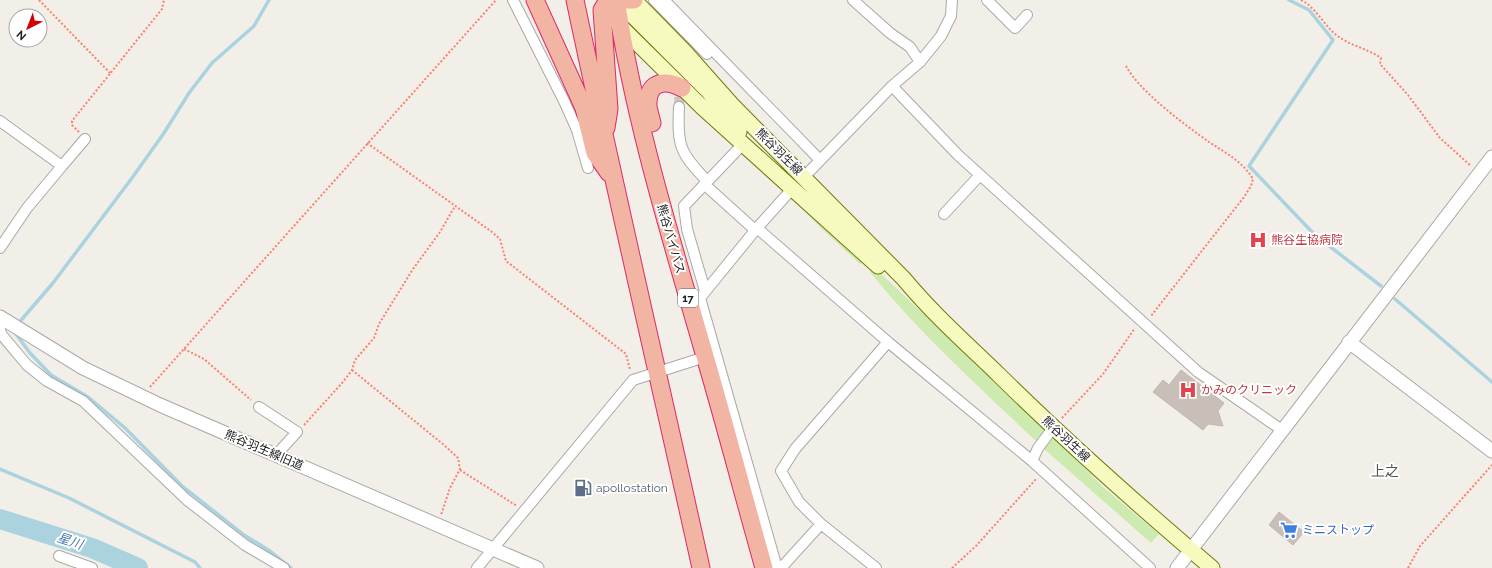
<svg xmlns="http://www.w3.org/2000/svg" width="1492" height="568" font-family="Raleway,'Noto Sans JP',sans-serif">
<rect width="100%" height="100%" fill="#f2efe9"/>
<path fill="#cdebb0" d="M790 196 867 260 860 264 821 228Z
M874 267 1046 430 1037 442C980 388 920 334 870 272Z
M1052 436 1054 437 1103 487 1159 534 1151 543 1043 448Z"/>
<g fill="none" stroke-linecap="round" stroke-linejoin="round">
<path stroke="#aad3df" stroke-width="3.5" d="M1289 0 1309 10 1333 40 1249 166 1315 235 1381 286
M1395 299 1492 382
M17 325 53 283 132 178 164 133 189 93 212 63 254 26 269 0
M13 330 30 353 51 375 88 397 125 428 182 486 244 535 270 551 291 568
M0 469 69 498 195 562 200 568"/>
<path stroke="#aad3df" stroke-width="20" d="M0 519 92 548 138 568"/>
</g>
<path fill="#c7bfb8" stroke="#c4b6ab" d="M1181 370 1224 403 1218 411 1223 426 1208 424 1203 430 1153 392 1163 380 1169 385Z
M1279 512 1304 532 1293 545 1269 525Z"/>
<g fill="none" stroke-linecap="round" stroke-linejoin="round">
<path stroke="#c8c6c1" stroke-width="10" stroke-dasharray="10 5" stroke-linecap="butt" d="M679 107 680 84"/>
<g stroke="#a9a9a9" stroke-width="12">
<path id="minor" d="M513 0 564 101 577 130 588 168
M654 0 707 54
M664 0 820 160
M853 0 890 33 910 47 920 62
M987 0 1015 28 1027 15
M892 86 958 155 1198 372 1282 430
M679 107C677 146 680 153 707 181
M0 121 62 166 27 208 0 248
M62 166 85 139
M804 177 892 86 920 62 941 36 951 16 952 0
M704 184 755 230
M944 214 980 175
M757 228 888 342 1032 461 1150 568
M705 291 687 229 684 206 742 145
M0 329 1 334 27 365 47 381 83 401 187 500 245 545 284 568
M259 407 297 432 276 455
M1032 461 1038 448 1053 428
M59 556 92 568
M477 568 633 380 705 357
M777 568 700 298 757 228 792 189
M781 568 821 524
M876 568 821 524 799 502 781 471 795 449 888 342"/>
</g>
<g stroke="#a9a9a9" stroke-width="15">
<path id="tertiary" d="M0 317 83 368 160 405 537 568
M1349 342 1492 451
M1177 568 1492 157"/>
</g>
<g stroke="#707d05" stroke-width="17">
<path id="secondary" d="M617 0 709 92 739 132
M634 0 684 51 732 105 904 279C933 314 967 344 1000 376 1068 443 1139 506 1212 568
M620 26 702 107 878 266"/>
</g>
<g stroke="#dc2a67" stroke-width="19">
<path id="trunk" d="M535 0 584 108 595 153 609 173
M575 0C615 190 659 378 701 568
M616 0C634 118 669 232 702 346 724 420 743 494 764 568
M627 0H634
M652 123C651 117 647 108 648 102 649 80 667 80 682 88
M606 128 609 109 602 10 608 0"/>
</g>
<path stroke="#fa8072" stroke-width="2" stroke-dasharray="2 2" stroke-linecap="butt" d="M39 0 110 73
M1301 0C1317 8 1325 28 1339 37 1352 46 1368 49 1381 58L1380 64 1408 95 1440 138 1471 166
M1126 66C1140 92 1184 124 1209 142 1226 153 1243 162 1253 179L1251 186 1244 197 1151 316
M79 132 72 125V121L162 9 164 0
M367 143 492 232 500 239 506 261 626 354 630 370
M184 349 204 359 251 400
M352 370 444 445 458 458 460 469 450 488 441 515
M150 387 496 0
M1062 418 1103 374 1135 328
M304 425 343 382 352 370 355 360 374 338 379 324 413 269 440 232 455 206
M460 470 517 506
M952 568 976 546 1036 479
M1408 568 1420 546 1492 465"/>
<use href="#minor" stroke="#fff" stroke-width="10"/>
<use href="#tertiary" stroke="#fff" stroke-width="13"/>
<use href="#secondary" stroke="#f7fabf" stroke-width="15"/>
<use href="#trunk" stroke="#f2b4a3" stroke-width="17"/>
</g>
<defs>
<g id="hospital-bare" transform="scale(1.38)"><path d="M-5-5h3v3.5h4V-5h3V5h-3V1.5h-4V5h-3Z" fill="#e0444e" stroke="#fff" stroke-width="2.5" paint-order="stroke"/></g>
<g id="fuel-bare" transform="scale(1.38)"><path d="M-5.5-6h7V0h2V4h1.3V-2.5L3-4.5l.8-.8L6-3V5H2.5V1h-1V6h-7ZM-4.2-4.7v3.2H.2V-4.7Z" fill="#5c6f8a" stroke="#fff" stroke-width="2.5" paint-order="stroke"/></g>
<g id="supermarket-bare" transform="scale(1.38)"><path d="M-6-5.5h2.5l.6 2H6L4.5 2H-2.5L-4.4-4H-6ZM-1.5 3.2a1.3 1.3 0 1 0 .1 0ZM3 3.2a1.3 1.3 0 1 0 .1 0Z" fill="#3f7fe0" stroke="#fff" stroke-width="2.5" paint-order="stroke"/></g>
</defs>
<g fill-rule="evenodd">
<use href="#hospital-bare" x="1258" y="240"/>
<use href="#hospital-bare" x="1188" y="390"/>
<use href="#fuel-bare" x="583" y="488"/>
<use href="#supermarket-bare" x="1289" y="530"/>
</g>
<g text-anchor="middle" dominant-baseline="central" stroke-width="4" stroke-linejoin="round" paint-order="stroke">
<rect fill="#fff" stroke="#646464" stroke-width="1" x="678" y="289" width="20" height="18" rx="3"/>
<g font-size="11" font-weight="bold" fill="#222">
<text x="688" y="298">17</text>
</g>
<g font-size="12" fill="#222" stroke="#fff">
<text transform="translate(779 152) rotate(45)">熊谷羽生線</text>
<text transform="translate(671 239) rotate(74)">熊谷バイパス</text>
<text transform="translate(1066 439) rotate(43)">熊谷羽生線</text>
<text transform="translate(264 450) rotate(23)">熊谷羽生線旧道</text>
</g>
<g font-size="12" fill="#be3a42" stroke="#fff" text-anchor="start">
<text x="1271" y="240">熊谷生協病院</text>
<text x="1201" y="390">かみのクリニック</text>
</g>
<g font-size="12" fill="#4e5e75" stroke="#fff" text-anchor="start">
<text x="596" y="488">apollostation</text>
</g>
<g font-size="12" fill="#366cbe" stroke="#fff" text-anchor="start">
<text x="1302" y="530">ミニストップ</text>
</g>
<g font-size="13" font-style="italic" fill="#4a7aab" stroke="#fff">
<text transform="translate(70 541) rotate(18)">星川</text>
</g>
<g font-size="14" fill="#555" stroke="#fff">
<text x="1385" y="471">上之</text>
</g>
</g>
<g transform="translate(28 28) rotate(222)"><circle r="19" fill="#ffffff" stroke="#a7a7a7"/>
<path d="M0-3L7 15L0 10L-7 15Z" fill="#d40000"/>
<text y="-6" font-size="11" font-weight="bold" text-anchor="middle" fill="#222222">N</text>
</g>
</svg>
